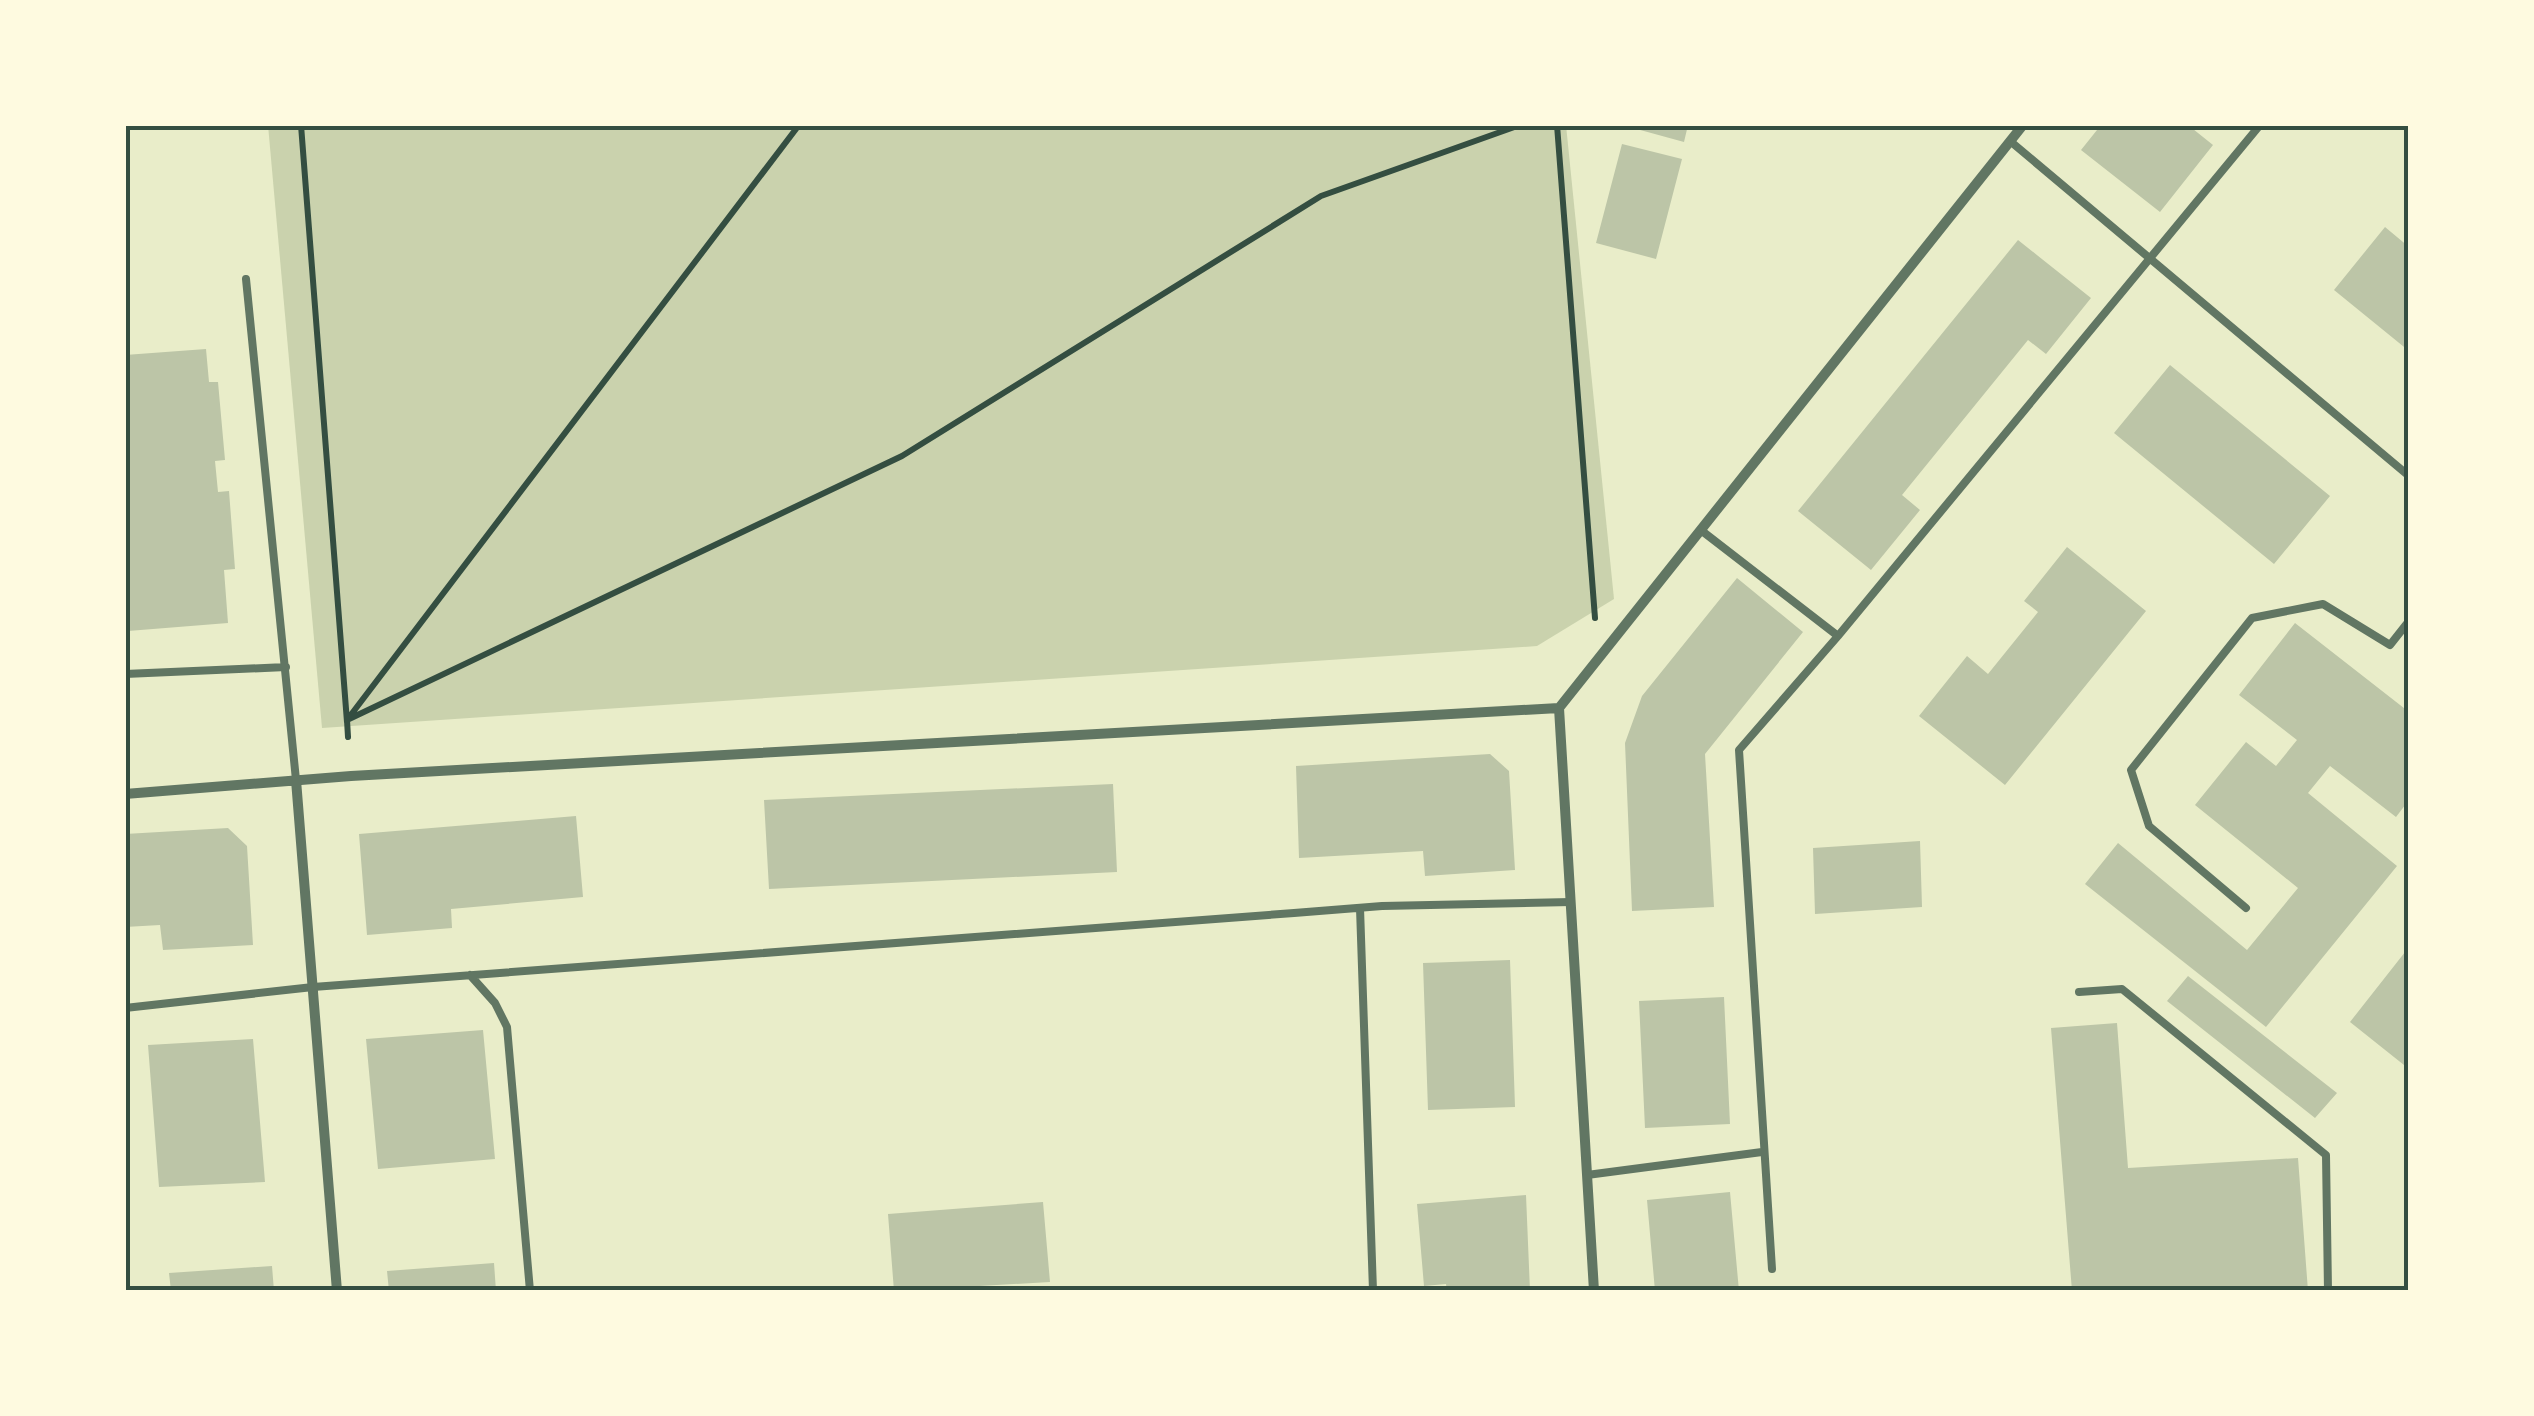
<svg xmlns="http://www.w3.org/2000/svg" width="2534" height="1416" font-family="Manrope,sans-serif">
<rect width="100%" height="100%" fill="#e9edc9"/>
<path fill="#cad2ad" d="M268 125H1566L1614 599 1537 646 322 728Z"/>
<path fill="#bcc5a7" d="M1622 125H1688L1684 142Z
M2101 125H2196L2193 129 2213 145 2160 212 2081 150Z
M1622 144 1682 159 1656 259 1596 243Z
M2385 227 2409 247V351L2334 290Z
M2018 240 2091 298 2046 354 2028 340 1902 495 1920 510 1871 570 1798 511Z
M206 349 209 382H218L225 460 215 461 218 492 229 491 235 569 224 570 228 623 128 631 125 355Z
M2170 365 2330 496 2274 564 2114 433Z
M2067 547 2146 611 2005 785 1919 716 1967 656 1988 674 2038 612 2024 601Z
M1737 578 1803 632 1705 754 1714 907 1632 911 1625 743 1642 696Z
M2295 623 2409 712V800L2396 817 2330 766 2308 793 2397 866 2266 1027 2085 884 2118 843 2247 950 2298 888 2195 805 2246 742 2276 766 2297 740 2239 695Z
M1490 754 1509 771 1515 870 1425 876 1423 851 1299 858 1296 766Z
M1113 784 1117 872 769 889 764 800Z
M576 816 583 897 451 909 452 928 367 935 359 834Z
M228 828 247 846 253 945 163 950 160 925 125 927V834Z
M1920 841 1922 907 1815 914 1813 848Z
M2409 947V1069L2350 1022Z
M1510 960 1515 1107 1428 1110 1423 963Z
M2188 976 2337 1093 2315 1118 2167 1001Z
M1724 997 1730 1124 1645 1128 1639 1001Z
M2117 1023 2128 1168 2298 1158 2308 1291H2072L2051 1028Z
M483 1030 495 1159 378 1169 366 1039Z
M253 1039 265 1182 159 1187 148 1045Z
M1730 1192 1739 1291H1655L1647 1200Z
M1526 1195 1530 1291H1447L1446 1284 1424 1286 1417 1204Z
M1043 1202 1050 1282 894 1291 888 1214Z
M494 1263 496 1291H389L387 1271Z
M272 1266 274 1291H171L169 1273Z"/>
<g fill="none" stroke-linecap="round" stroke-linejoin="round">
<path stroke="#344e41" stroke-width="6" d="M301 125 347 722
M1557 125 1595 618
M347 720 902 456 1321 196 1520 125
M348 737 347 720 799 125"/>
<path stroke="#617663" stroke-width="8" d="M2010 141 2409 476
M246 279 296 780
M1702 531 1838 636 1739 750 1772 1269
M1838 636 2260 125
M125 674 286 667
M1360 908 1373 1291
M2246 908 2149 826 2131 770 2252 618 2323 604 2390 645 2409 621
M470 975 495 1003 507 1027 530 1291
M2079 992 2122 989 2326 1155 2328 1291
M125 1008 313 987 1294 913 1382 906 1571 902
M1587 1175 1762 1152"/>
<path stroke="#617663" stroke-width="10" d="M1559 708 1594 1291
M296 780 337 1291
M125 794 351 776 1559 708 2023 125"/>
</g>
<rect width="2534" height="1416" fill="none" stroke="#fefae0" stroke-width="255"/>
<rect x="128" y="128" width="2278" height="1160" fill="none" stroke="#344e41" stroke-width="4"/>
</svg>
